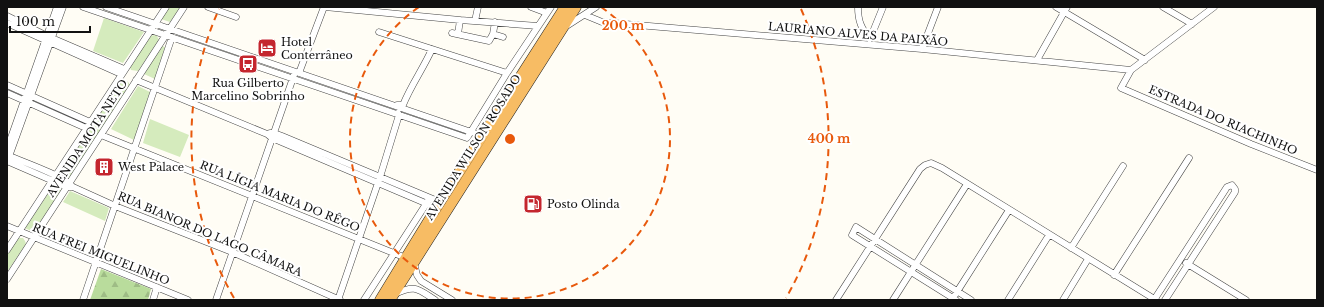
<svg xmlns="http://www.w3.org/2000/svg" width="1324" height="307" font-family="'Libre Baskerville',serif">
<defs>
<pattern id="forest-firs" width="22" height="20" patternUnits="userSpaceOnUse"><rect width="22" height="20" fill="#b9dc9c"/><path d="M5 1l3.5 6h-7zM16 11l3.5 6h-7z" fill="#9ebc85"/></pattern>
</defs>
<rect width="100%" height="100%" fill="#fffdf5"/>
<path fill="#d5ebbd" d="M169 7H180L170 22 161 19Z
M104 18 144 32 123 63 93 51Z
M155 35 157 36 159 40 138 71 131 70 130 67 150 36Z
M162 46 165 47 155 79 144 74Z
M121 81H127L129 83V86L69 179 65 180 60 175V173Z
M138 86 150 92 134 140 111 129Z
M150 119 189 135 180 157 143 143Z
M54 185 63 188 36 228 31 231 25 228Z
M70 191 109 208 105 221 63 202Z
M19 238H23L25 241 26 244 7 272V254Z"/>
<path fill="url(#forest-firs)" d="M101 269 151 289 148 300H90Z"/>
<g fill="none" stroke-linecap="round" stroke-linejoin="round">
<g stroke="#444" stroke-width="7">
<path id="minor" d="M83 7 467 138 507 73 551 7
M106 7 483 136
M208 7 236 17
M325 7 460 20 538 26
M531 7 547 13
M858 7C858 21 861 28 870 39L883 7
M1056 7 1145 60
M1163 7 1192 24
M1214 7 1131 70 1121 88 1251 144 1317 170
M585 15 602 22 922 49 1131 70
M7 16 47 36 124 69
M475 21 478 7
M7 23 121 74
M565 27 596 7
M379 32 507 73
M452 33 489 41 493 34 495 22
M458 34 460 20
M493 34 503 37
M922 49 938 7
M1037 60 1067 7
M299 73 324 7
M136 80 267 134 272 138 437 208
M7 85 90 122
M7 93 86 128
M397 105H403C411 85 423 69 432 49
M270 133H274L282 136 440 202
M101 135 406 258
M7 149 57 7
M7 155C21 161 64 176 72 186
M7 161 67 187H73L115 206 232 252 340 300
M7 162 63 7
M7 226 188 300
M1071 248 1123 166
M7 250 166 7
M414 263 417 275 421 281 452 300
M1186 263 1246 300
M1114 275 1189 158
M7 279 184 7
M395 294C415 284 418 289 435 300
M955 295 1009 210
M83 300 172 37
M153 300 157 287
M216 300 294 75
M338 300 380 177 399 115 398 113
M364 300 428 201
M836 300 920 169 925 165 931 163 942 168 1156 300
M893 300 967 184
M956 300 852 235 856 227 971 300
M1008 300 1049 235
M1063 300 1088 259
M1154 300 1227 187 1232 185 1235 189V192L1165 300"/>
</g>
<g stroke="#222" stroke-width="11">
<path id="trunk" d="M380 300 440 202 565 7
M390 300 576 7"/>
</g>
<use href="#minor" stroke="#fff" stroke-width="6"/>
<use href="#trunk" stroke="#f7bc64" stroke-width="10"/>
</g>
<g fill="none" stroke="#e8590c" stroke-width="2" stroke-dasharray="7 5">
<path d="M601 7A160 160 0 1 1 419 7"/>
<path d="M234 298A319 319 0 0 1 219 9M801 9A319 319 0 0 1 786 298"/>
</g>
<defs>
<g id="hotel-square" transform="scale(1)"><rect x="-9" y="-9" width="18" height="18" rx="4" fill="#c4262e" stroke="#fff"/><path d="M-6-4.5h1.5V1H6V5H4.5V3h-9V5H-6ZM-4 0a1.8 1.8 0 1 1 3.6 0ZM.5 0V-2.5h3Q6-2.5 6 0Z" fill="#fff"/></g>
<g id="bus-square" transform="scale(1)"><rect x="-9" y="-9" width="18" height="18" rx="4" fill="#c4262e" stroke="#fff"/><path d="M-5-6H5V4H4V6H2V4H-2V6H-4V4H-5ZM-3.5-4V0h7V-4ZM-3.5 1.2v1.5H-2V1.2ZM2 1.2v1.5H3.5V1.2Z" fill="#fff"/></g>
<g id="building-square" transform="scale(1)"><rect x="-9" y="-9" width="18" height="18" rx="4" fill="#c4262e" stroke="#fff"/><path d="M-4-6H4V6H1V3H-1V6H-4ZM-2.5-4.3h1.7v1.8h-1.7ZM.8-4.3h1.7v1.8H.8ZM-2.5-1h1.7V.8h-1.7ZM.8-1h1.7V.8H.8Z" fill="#fff"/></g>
<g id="fuel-square" transform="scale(1)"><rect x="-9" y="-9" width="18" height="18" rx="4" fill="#c4262e" stroke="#fff"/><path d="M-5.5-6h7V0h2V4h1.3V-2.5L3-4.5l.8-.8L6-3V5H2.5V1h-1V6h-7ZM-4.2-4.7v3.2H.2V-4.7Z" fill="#fff"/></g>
</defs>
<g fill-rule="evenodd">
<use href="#hotel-square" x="267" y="48"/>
<use href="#bus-square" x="248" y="64"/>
<use href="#building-square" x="104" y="167"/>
<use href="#fuel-square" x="533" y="204"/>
</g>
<g text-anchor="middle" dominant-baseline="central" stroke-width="4" stroke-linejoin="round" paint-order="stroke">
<g font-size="11" fill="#111" stroke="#fff">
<text transform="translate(858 34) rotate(5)">LAURIANO ALVES DA PAIXÃO</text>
<text transform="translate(1223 120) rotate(23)">ESTRADA DO RIACHINHO</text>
<text transform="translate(87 138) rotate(-57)">AVENIDA MOTA NETO</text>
<text transform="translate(473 147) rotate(-58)">AVENIDA WILSON ROSADO</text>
<text transform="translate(280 196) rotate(22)">RUA LÍGIA MARIA DO RÊGO</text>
<text transform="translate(210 234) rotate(23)">RUA BIANOR DO LAGO CÂMARA</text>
<text transform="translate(101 254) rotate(22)">RUA FREI MIGUELINHO</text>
</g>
<g font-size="11" fill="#111" stroke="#fff" text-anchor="start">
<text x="281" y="42">Hotel<tspan x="281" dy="13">Conterrâneo</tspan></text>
<text x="248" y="83" text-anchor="middle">Rua Gilberto<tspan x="248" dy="13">Marcelino Sobrinho</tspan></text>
<text x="118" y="167">West Palace</text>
<text x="547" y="204">Posto Olinda</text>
</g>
</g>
<circle cx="510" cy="139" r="6" fill="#e8590c" stroke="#fff" stroke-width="2"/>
<g font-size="12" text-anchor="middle" font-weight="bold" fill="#e8590c" stroke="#fff" stroke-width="4" stroke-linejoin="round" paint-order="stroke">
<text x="623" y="30">200 m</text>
<text x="829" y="143">400 m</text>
</g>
<rect width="1324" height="307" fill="none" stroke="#111111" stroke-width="16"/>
<path d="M10 26v6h80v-6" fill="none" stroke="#111111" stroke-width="2"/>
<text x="16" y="26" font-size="12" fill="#111111" stroke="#ffffff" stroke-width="3" paint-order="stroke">100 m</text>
</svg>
